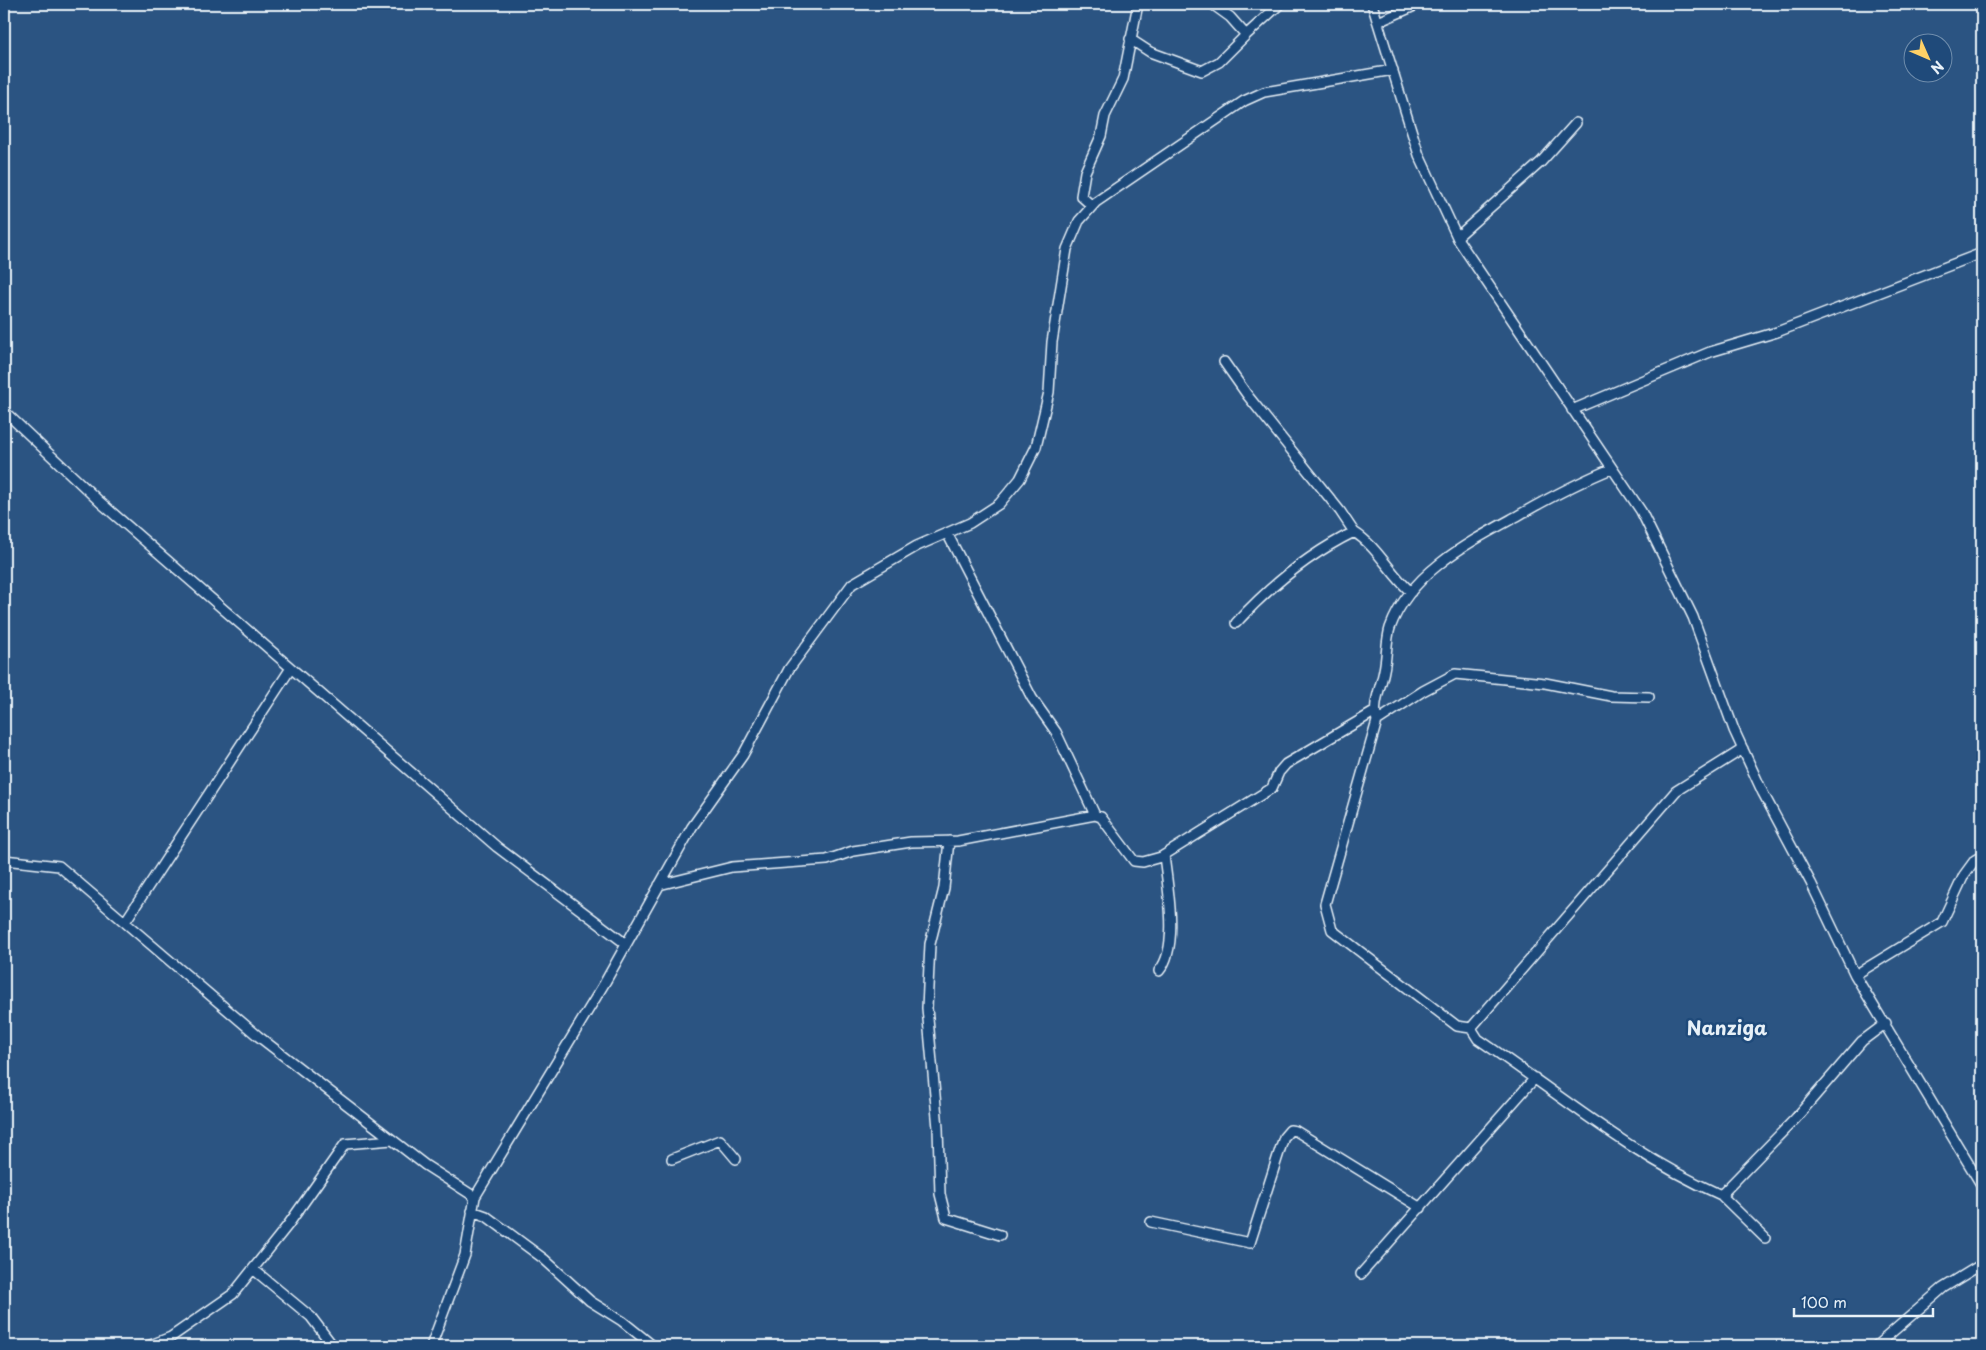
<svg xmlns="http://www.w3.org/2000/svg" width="1986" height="1350" font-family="'Playpen Sans',sans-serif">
<rect width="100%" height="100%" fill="#2b5482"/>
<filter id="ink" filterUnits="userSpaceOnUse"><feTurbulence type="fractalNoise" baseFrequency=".02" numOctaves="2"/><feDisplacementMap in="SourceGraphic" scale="10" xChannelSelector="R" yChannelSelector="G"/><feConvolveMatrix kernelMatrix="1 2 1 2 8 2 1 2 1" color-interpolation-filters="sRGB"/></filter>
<g filter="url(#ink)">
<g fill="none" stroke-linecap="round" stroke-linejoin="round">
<g stroke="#e8f1f8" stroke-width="12">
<path id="minor" d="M1212 4 1230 17 1246 35 1280 4
M1372 4 1419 155 1459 241 1641 511 1693 617 1734 730 1763 793 1811 883 1855 975 1982 1186
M1378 22 1419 4
M1130 39 1150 52 1202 71 1219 62 1246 35
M1092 206 1081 196 1085 172 1101 136 1105 116 1123 79 1138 4
M1457 237 1541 162 1576 123
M1224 362 1248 396 1340 511 1354 532
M1572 410 1710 352 1777 332 1982 253
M4 411 100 502 497 847 626 944
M1611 469C1579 482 1549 498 1519 515 1470 542 1410 572 1390 628 1386 641 1387 657 1384 670 1381 688 1372 703 1377 721L1325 904 1332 930 1457 1026 1471 1028 1478 1039C1558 1093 1632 1156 1721 1195L1795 1119 1862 1041 1886 1023
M947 533 1032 698 1056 732 1095 815
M1236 623C1270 586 1309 554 1354 532 1378 547 1390 574 1411 592
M1377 721 1423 691 1455 674 1545 683 1611 696 1649 697
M949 841 944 888 930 944 927 1008 938 1128 940 1194 946 1218 1000 1235
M4 860 59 866 258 1036 425 1165 475 1197
M659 885 732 867 827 860 853 851 911 842 958 841 1095 815 1101 817 1134 861 1143 862 1161 857 1272 788 1279 772 1286 764 1374 712
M125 922 291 668
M1159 971C1180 947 1167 885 1164 855
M1855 975 1942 922 1964 875 1975 860 1982 856
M1471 1028 1676 791 1743 749
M672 1159 720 1140 736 1159
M1721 1195 1765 1238
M472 1211 486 1216 544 1259 590 1301 622 1321 653 1346
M1151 1222 1250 1243 1284 1137 1290 1130 1296 1131 1421 1208
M253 1269 311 1317 333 1346
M1361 1274 1535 1078
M148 1346 171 1337 233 1294 288 1225 345 1144 392 1140
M431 1346 465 1255 475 1197 604 984 692 827 743 755 789 669 852 584 917 546 970 523 999 504 1020 479 1036 447 1049 392 1052 342 1067 249 1079 221 1096 202 1244 101 1264 92 1393 70
M1876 1346 1943 1288 1982 1264"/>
</g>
<use href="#minor" stroke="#1f4a7a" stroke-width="9"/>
</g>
</g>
<g text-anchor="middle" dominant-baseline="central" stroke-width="5" stroke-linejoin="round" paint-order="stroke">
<g font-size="19" font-weight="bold" fill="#e8f1f8" stroke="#1f4a7a">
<text x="1727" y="1027">Nanziga</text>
</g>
</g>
<rect width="1986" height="1350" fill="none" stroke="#1f4a7a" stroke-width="20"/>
<rect x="10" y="10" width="1966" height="1330" fill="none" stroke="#e8f1f8" stroke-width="2" filter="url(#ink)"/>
<g transform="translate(1928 58) rotate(135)"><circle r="24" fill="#1f4a7a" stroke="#6f8dac"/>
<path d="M0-4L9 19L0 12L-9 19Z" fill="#ffd166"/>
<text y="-8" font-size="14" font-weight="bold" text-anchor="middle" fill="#e8f1f8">N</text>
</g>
<path d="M1794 1308v8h139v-8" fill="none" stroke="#e8f1f8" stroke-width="2.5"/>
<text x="1801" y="1308" font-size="15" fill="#e8f1f8" stroke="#1f4a7a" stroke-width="4" paint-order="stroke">100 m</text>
</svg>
